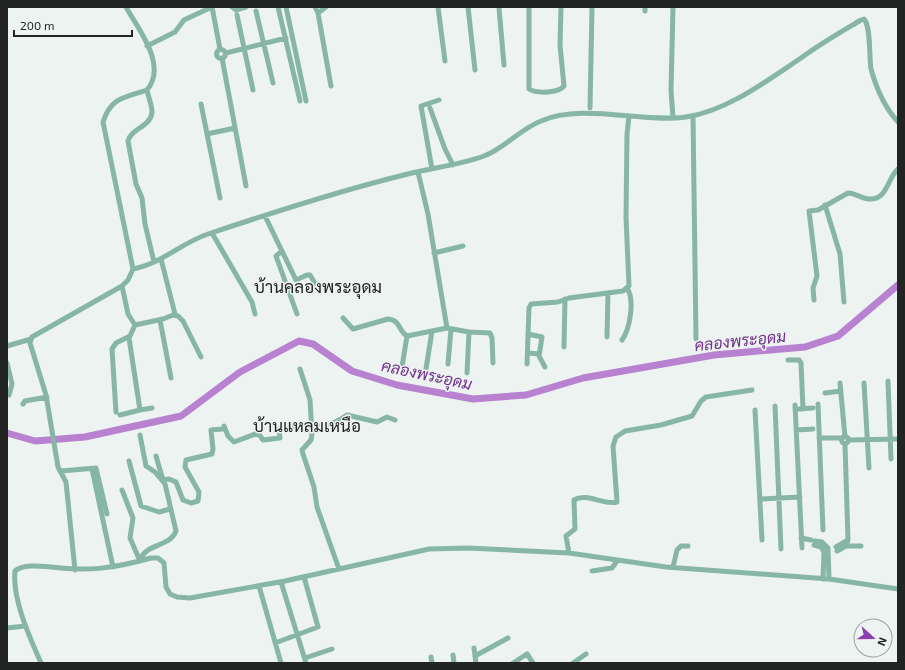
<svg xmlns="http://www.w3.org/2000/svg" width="905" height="670" font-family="'Exo 2',Sarabun,sans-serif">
<rect width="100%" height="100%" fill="#ecf3f0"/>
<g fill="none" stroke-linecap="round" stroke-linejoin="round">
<path stroke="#b882d1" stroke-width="7" d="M7 433 35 441 85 437 181 416 240 372 299 341 313 344 352 371 397 385 473 399 526 395 583 378 714 355 805 347 838 336 898 285"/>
<path stroke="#87b6a4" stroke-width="5" d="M212 7 220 49
M232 7 236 10 246 7
M278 7 300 101
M286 7 306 101
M315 7 318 13 331 86
M438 7 445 61
M468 7 475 70
M529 7V89C537 94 559 93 564 86L560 45 561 7
M499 8 504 65
M256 11 273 83
M645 11V7
M318 13 326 7
M237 15 253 90
M147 46 175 32 184 20 212 7
M216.5 54a4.5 4.5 0 1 1 9 0a4.5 4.5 0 1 1-9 0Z
M226 53 286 38
M222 58 246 186
M147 90C148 96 152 105 152 112 151 127 131 128 128 141L136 184 142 198 145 224 154 262
M201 104 220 198
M430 108 445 149 453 165
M590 108 592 7
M693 116 696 339
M673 118 671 90 673 7
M207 134 235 128
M432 169 421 106 439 100
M418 172 428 214 447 328
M825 205 840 254 844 302
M265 216 296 280 307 275H310L319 290
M212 233 252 302 255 314
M282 251 276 256 297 314
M434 253 463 246
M161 259 175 314
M133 269C161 264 181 243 208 234 271 213 335 192 400 176 428 168 457 166 484 156 505 148 520 129 541 121 582 103 642 123 686 117 727 111 768 80 801 58 820 44 841 32 861 20L864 19C871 26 869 57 871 69 876 87 885 108 898 122
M122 286 128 314 135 325 163 319 173 315 178 316 183 321 201 357
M814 300 813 288 817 276 809 211 818 210 848 193C856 193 862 199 869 199 888 200 887 178 898 169
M343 318 353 329 388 319C401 320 398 331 407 336L447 328 469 332 490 333 492 338 493 363
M160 320 171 378
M528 334 542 337 539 356 545 367
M607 337 608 293
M129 338 140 410 152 408
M622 340C630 329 635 300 627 288
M7 346 31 339
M564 347 565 299
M528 353 539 354
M788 360H799L801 363 803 409
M7 363 12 384 9 395
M448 364 451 329
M527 364 529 308 531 304 558 302 569 298 623 291 629 286 626 217 627 134 629 116
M402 367 407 336
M300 369 310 400 312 434 311 440 302 450 303 454 314 487 317 507 339 569
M426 369 432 331
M467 373 469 332
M888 381 891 459
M840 383 845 437
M864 383 869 468
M825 393 841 391
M23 404 25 401 47 397
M818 404 823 530
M795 405 802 548
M775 406 781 549
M795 409 813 408
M755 410 762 540
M116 412 112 349 116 343 130 336 135 325
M120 415 140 410
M224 426 228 436 234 442 258 433 263 440 280 438 279 429 282 427C307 426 326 431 347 415L377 422 387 417 395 420
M796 430 813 429
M140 435 146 466 155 472 165 484 176 531C171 546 147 544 141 558L142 560
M841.5 440a3.5 3.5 0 1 1 7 0a3.5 3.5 0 1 1-7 0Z
M819 438H842
M849 440 898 439
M845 444 848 540
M156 456 163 480 169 479 176 482 183 500 191 503 198 501 199 492 185 467 186 460 212 454 213 449 211 430 222 429
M129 461 141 506 159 512 170 509
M92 469 113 567
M61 471 96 468 107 514
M122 490 133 518 130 538 140 561
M760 499 800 497
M801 538 811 540
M815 541 822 542 828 548 829 579
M814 545 821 547 824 552 823 579
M844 546H861
M836 547 848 540 846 546 837 551
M569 553 566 536 575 529 574 500C587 492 604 506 617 502L613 446 616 437 625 431 661 425 692 416 701 401 706 397 752 390
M673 567 677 550 681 546H688
M75 570 66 482 58 467 46 395 30 343 32 337 122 286 128 280 133 269 103 122C111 97 124 98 147 90 168 65 138 29 126 7
M592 571 612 568 617 561
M281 582 306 663
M259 586 281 663
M7 628 25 626
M275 643 318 627 304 577
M474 648 476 663
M453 655 454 663
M475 656 508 638
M431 657 432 663
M305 658 332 649
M41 663C30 638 12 599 15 571 23 564 40 566 51 567 88 572 115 568 151 558H158L164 563 166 587 170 594 177 597 190 598 285 581 429 549 468 548 569 553 666 567 829 579 898 589
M513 663 527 654 533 663
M573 663 586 654"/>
</g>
<g text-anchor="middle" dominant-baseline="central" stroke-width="3" stroke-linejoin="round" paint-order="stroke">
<g font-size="16" font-style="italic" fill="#722f8d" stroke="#ecf3f0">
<text transform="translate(740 340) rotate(-6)">คลองพระอุดม</text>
<text transform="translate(427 374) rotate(12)">คลองพระอุดม</text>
</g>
<g font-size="17" fill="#232524" stroke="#ecf3f0">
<text x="318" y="286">บ้านคลองพระอุดม</text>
<text x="307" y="425">บ้านแหลมเหนือ</text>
</g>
</g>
<rect width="905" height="670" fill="none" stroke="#232524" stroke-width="16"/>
<g transform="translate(873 638) rotate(111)"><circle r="19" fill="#ecf3f0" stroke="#9ca19e"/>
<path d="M0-3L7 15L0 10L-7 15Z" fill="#8d3eae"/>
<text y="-6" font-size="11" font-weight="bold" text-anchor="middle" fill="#232524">N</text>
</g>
<path d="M14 30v6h118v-6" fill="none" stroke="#232524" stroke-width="2"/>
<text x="20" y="30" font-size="12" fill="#232524" stroke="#ecf3f0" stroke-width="3" paint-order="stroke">200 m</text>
</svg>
